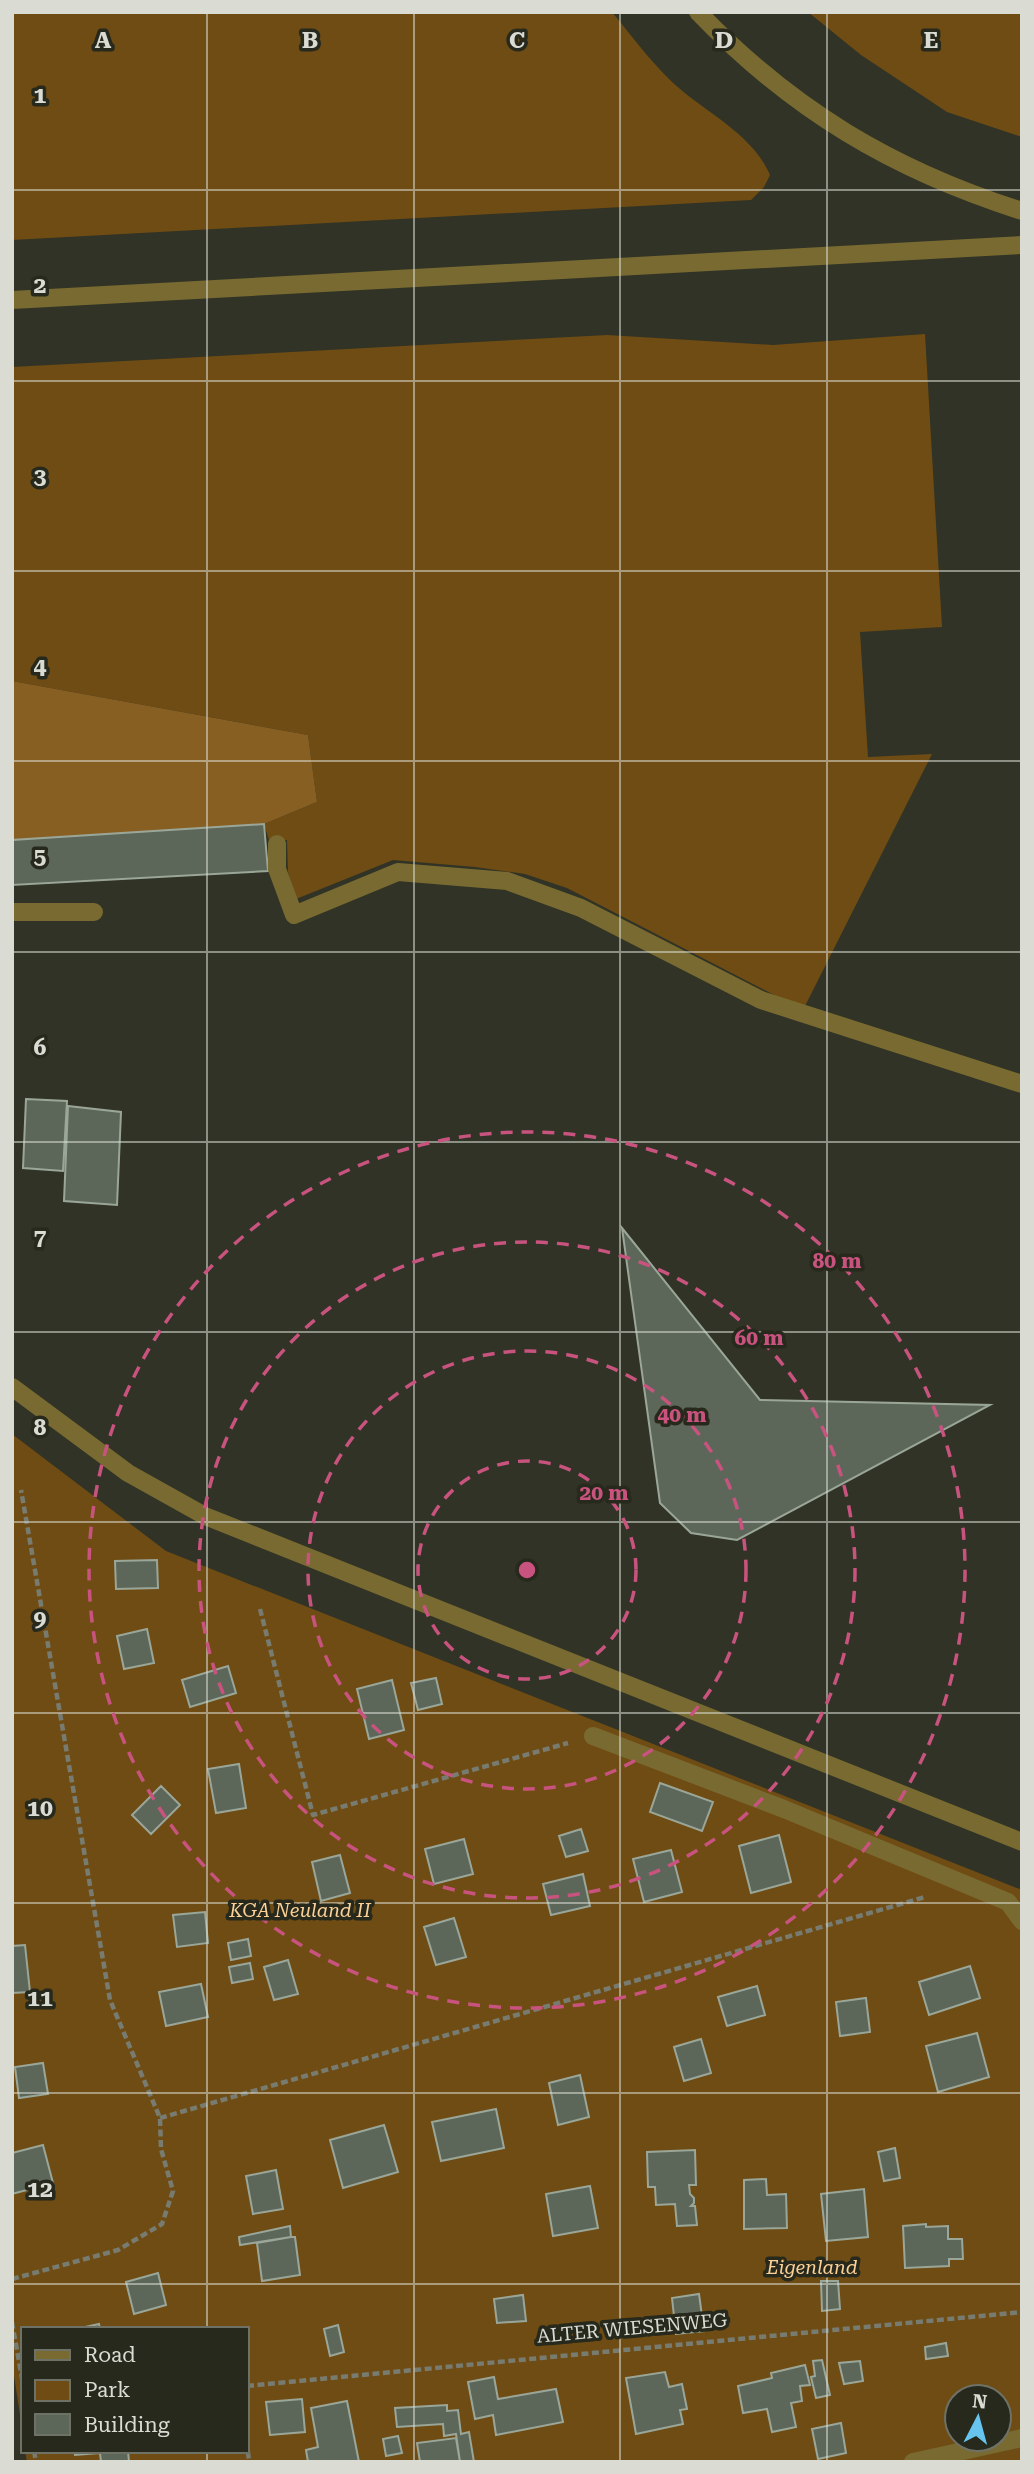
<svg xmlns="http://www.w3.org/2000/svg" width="1034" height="2474" font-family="'Roboto Serif',serif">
<rect width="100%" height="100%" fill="#303325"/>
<path fill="#6f4c14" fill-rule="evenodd" d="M12 12H612C630 34 648 58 668 78 701 111 751 131 770 175L764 187 751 200 12 240Z
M808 12H1022V137L947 112 861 55Z
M925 334 942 627 860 632 868 757 932 754 803 1010 567 888 525 874 475 867 393 860 296 899 288 872 287 840H269L264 824 317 802 308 735 12 681V367L607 335 773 345Z
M12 1434 166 1551 1022 1890V2462H27L25 2451H247V2329H23V2434L12 2363ZM957 2397H999V2439H957Z"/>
<path fill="#885f22" d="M12 681 308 735 317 802 264 824 12 840Z"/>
<path fill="#5c675a" stroke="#9aa698" stroke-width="2" d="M264 824 268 871 12 885V840Z
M26 1099 67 1101 63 1171 23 1168Z
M68 1106 121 1112 117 1205 64 1201Z
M622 1228 760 1400 990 1405 737 1540 691 1533 660 1503Z
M157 1560 158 1588 116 1589 115 1561Z
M147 1629 154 1663 124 1669 117 1636Z
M228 1666 236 1693 190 1707 182 1680Z
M436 1678 442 1704 418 1710 411 1683Z
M392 1680 404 1730 369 1739 357 1689Z
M239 1764 246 1808 216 1813 208 1769Z
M660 1783 713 1802 702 1831 650 1812Z
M161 1786 180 1805 151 1834 132 1815Z
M581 1829 588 1851 566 1857 559 1836Z
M779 1835 791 1882 751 1893 739 1846Z
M464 1839 473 1874 434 1884 425 1849Z
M671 1850 682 1892 644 1902 633 1859Z
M340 1855 350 1893 321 1901 312 1862Z
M583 1874 590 1906 551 1915 543 1884Z
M205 1912 208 1943 177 1947 173 1915Z
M454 1918 466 1957 436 1965 424 1927Z
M248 1939 251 1956 231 1960 228 1943Z
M25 1945 30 1992 12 1993V1946Z
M288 1960 298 1994 274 2000 264 1967Z
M250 1963 253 1979 232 1983 229 1967Z
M970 1966 980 1998 929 2015 919 1982Z
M201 1984 208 2017 166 2026 159 1992Z
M757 1986 765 2015 727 2026 718 1997Z
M866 1998 870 2032 840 2036 836 2002Z
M977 2033 989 2077 938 2092 926 2046Z
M701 2039 711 2073 684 2081 674 2047Z
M43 2063 48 2094 19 2098 15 2067Z
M580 2075 589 2117 558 2125 549 2083Z
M496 2109 504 2148 441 2161 432 2122Z
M384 2125 398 2172 343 2188 330 2140Z
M43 2145 53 2183 12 2194V2153Z
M895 2148 900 2178 884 2181 878 2152Z
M695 2150 696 2185H689L690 2194 694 2198V2203L691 2206H695L697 2225 677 2226 675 2204 656 2205 655 2187H648L647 2152Z
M276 2170 283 2209 253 2214 246 2176Z
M766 2179 767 2195 786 2194 787 2228 744 2229V2180Z
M590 2186 598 2228 553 2236 546 2194Z
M864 2189 868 2237 826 2241 821 2194Z
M926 2224V2227L948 2226V2239H962L963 2259H949V2266L905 2268 903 2226Z
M290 2226 291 2237 240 2245 239 2237Z
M291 2237H295L300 2275 262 2281 257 2243Z
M158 2273 166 2305 134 2314 126 2282Z
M821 2281H838L840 2309 822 2311Z
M699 2294 704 2331 676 2334 672 2298Z
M523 2295 526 2321 497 2323 494 2299Z
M99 2324 100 2329H76Z
M338 2325 344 2352 330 2356 324 2329Z
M946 2343 948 2356 926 2359 925 2347Z
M822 2360 830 2395 816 2398 811 2377 815 2376 813 2361Z
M860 2361 863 2381 844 2384 839 2363Z
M805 2365 810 2385 800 2386 802 2401 791 2403 796 2427 772 2432 767 2409 743 2413 738 2386 772 2378 771 2373Z
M665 2372 669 2387 682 2384 687 2409 680 2410 683 2424 636 2434 626 2378Z
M494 2377 498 2399 556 2389 563 2422 496 2435 493 2415 475 2419 468 2382Z
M302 2399 305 2432 270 2435 266 2402Z
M347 2401 359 2462H308L306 2450 318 2447 311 2408Z
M447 2405V2411L458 2410 461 2434 469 2432 474 2462H460L456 2434 444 2436 443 2424 397 2427 395 2408Z
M841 2423 846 2453 818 2459 812 2429Z
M398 2436 402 2453 386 2456 383 2439Z
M456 2438 460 2462H420L417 2443Z
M74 2451H128L129 2462H101L100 2453 75 2455Z"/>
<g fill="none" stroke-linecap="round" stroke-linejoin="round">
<path stroke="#787b6f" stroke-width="4.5" stroke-dasharray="7 3.5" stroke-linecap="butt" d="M260 1609 313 1815 568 1743
M160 2118 925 1897
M12 2279 118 2250 162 2224 173 2191 161 2149 160 2118 110 2000 21 1490
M12 2322 23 2384
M247 2386 1022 2312
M247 2441 249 2462
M34 2451 36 2462"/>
<path stroke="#786a31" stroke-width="18" d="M698 12C792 110 893 170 1022 211
M12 300 1022 245
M277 844V869L294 915 398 872 507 881 581 908 761 1000 1022 1084
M12 912H94
M12 1387 128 1473 205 1516 1022 1842
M593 1736 784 1809 1008 1902 1022 1921
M913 2462 1022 2438"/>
</g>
<path fill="none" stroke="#dadcd4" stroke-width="2" stroke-opacity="0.55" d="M207 12V2329M414 12V2462M620 12V2462M827 12V2462M12 190H1022M12 381H1022M12 571H1022M12 761H1022M12 952H1022M12 1142H1022M12 1332H1022M12 1522H1022M12 1713H1022M12 1903H1022M12 2093H1022M12 2284H1022M207 2451V2462"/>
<g fill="none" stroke="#c9537f" stroke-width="3.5" stroke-dasharray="12 9">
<circle cx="527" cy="1570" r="109"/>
<circle cx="527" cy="1570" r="219"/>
<circle cx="527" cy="1570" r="328"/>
<circle cx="527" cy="1570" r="438"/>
</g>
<g text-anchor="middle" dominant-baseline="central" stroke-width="7" stroke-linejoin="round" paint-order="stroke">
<g font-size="19" font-style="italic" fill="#fcd198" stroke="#26291c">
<text x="300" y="1910">KGA Neuland II</text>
<text x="812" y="2267">Eigenland</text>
</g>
<g font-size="19" fill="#dadcd4" stroke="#26291c">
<text transform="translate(632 2328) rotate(-5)">ALTER WIESENWEG</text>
</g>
</g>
<g font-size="23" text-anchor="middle" font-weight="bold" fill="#dadcd4" stroke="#26291c" stroke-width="7" stroke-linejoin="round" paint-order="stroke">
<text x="103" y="48">A</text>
<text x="310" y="48">B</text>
<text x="517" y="48">C</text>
<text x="724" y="48">D</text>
<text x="931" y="48">E</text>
<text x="40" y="103">1</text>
<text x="40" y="293">2</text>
<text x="40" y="484">3</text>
<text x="40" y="674">4</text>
<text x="40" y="864">5</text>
<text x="40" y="1055">6</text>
<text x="40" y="1245">7</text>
<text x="40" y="1435">8</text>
<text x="40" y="1626">9</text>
<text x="40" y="1816">10</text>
<text x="40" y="2006">11</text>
<text x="40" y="2197">12</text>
</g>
<circle cx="527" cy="1570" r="10" fill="#c9537f" stroke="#26291c" stroke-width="3.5"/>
<g font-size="21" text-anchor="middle" font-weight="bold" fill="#c9537f" stroke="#26291c" stroke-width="7" stroke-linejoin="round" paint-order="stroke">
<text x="837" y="1268">80 m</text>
<text x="759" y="1345">60 m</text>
<text x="682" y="1422">40 m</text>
<text x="604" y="1500">20 m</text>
</g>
<rect width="1034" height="2474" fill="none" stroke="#dadcd4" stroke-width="28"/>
<rect x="21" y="2327" width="228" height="126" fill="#26291c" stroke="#6e7166" stroke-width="2"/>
<rect x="35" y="2350" width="35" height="10" fill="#786a31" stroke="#6e7166" stroke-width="2"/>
<text x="84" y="2362" font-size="21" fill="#dadcd4">Road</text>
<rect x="35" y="2380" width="35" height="21" fill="#6f4c14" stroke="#6e7166" stroke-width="2"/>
<text x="84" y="2397" font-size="21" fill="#dadcd4">Park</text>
<rect x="35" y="2414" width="35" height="21" fill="#5c675a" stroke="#6e7166" stroke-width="2"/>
<text x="84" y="2432" font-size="21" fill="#dadcd4">Building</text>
<g transform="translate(978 2418) rotate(6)"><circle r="33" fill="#26291c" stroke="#6e7166" stroke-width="2"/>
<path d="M0-5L12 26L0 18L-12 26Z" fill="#66c4ef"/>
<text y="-10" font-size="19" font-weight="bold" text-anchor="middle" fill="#dadcd4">N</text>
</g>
</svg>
